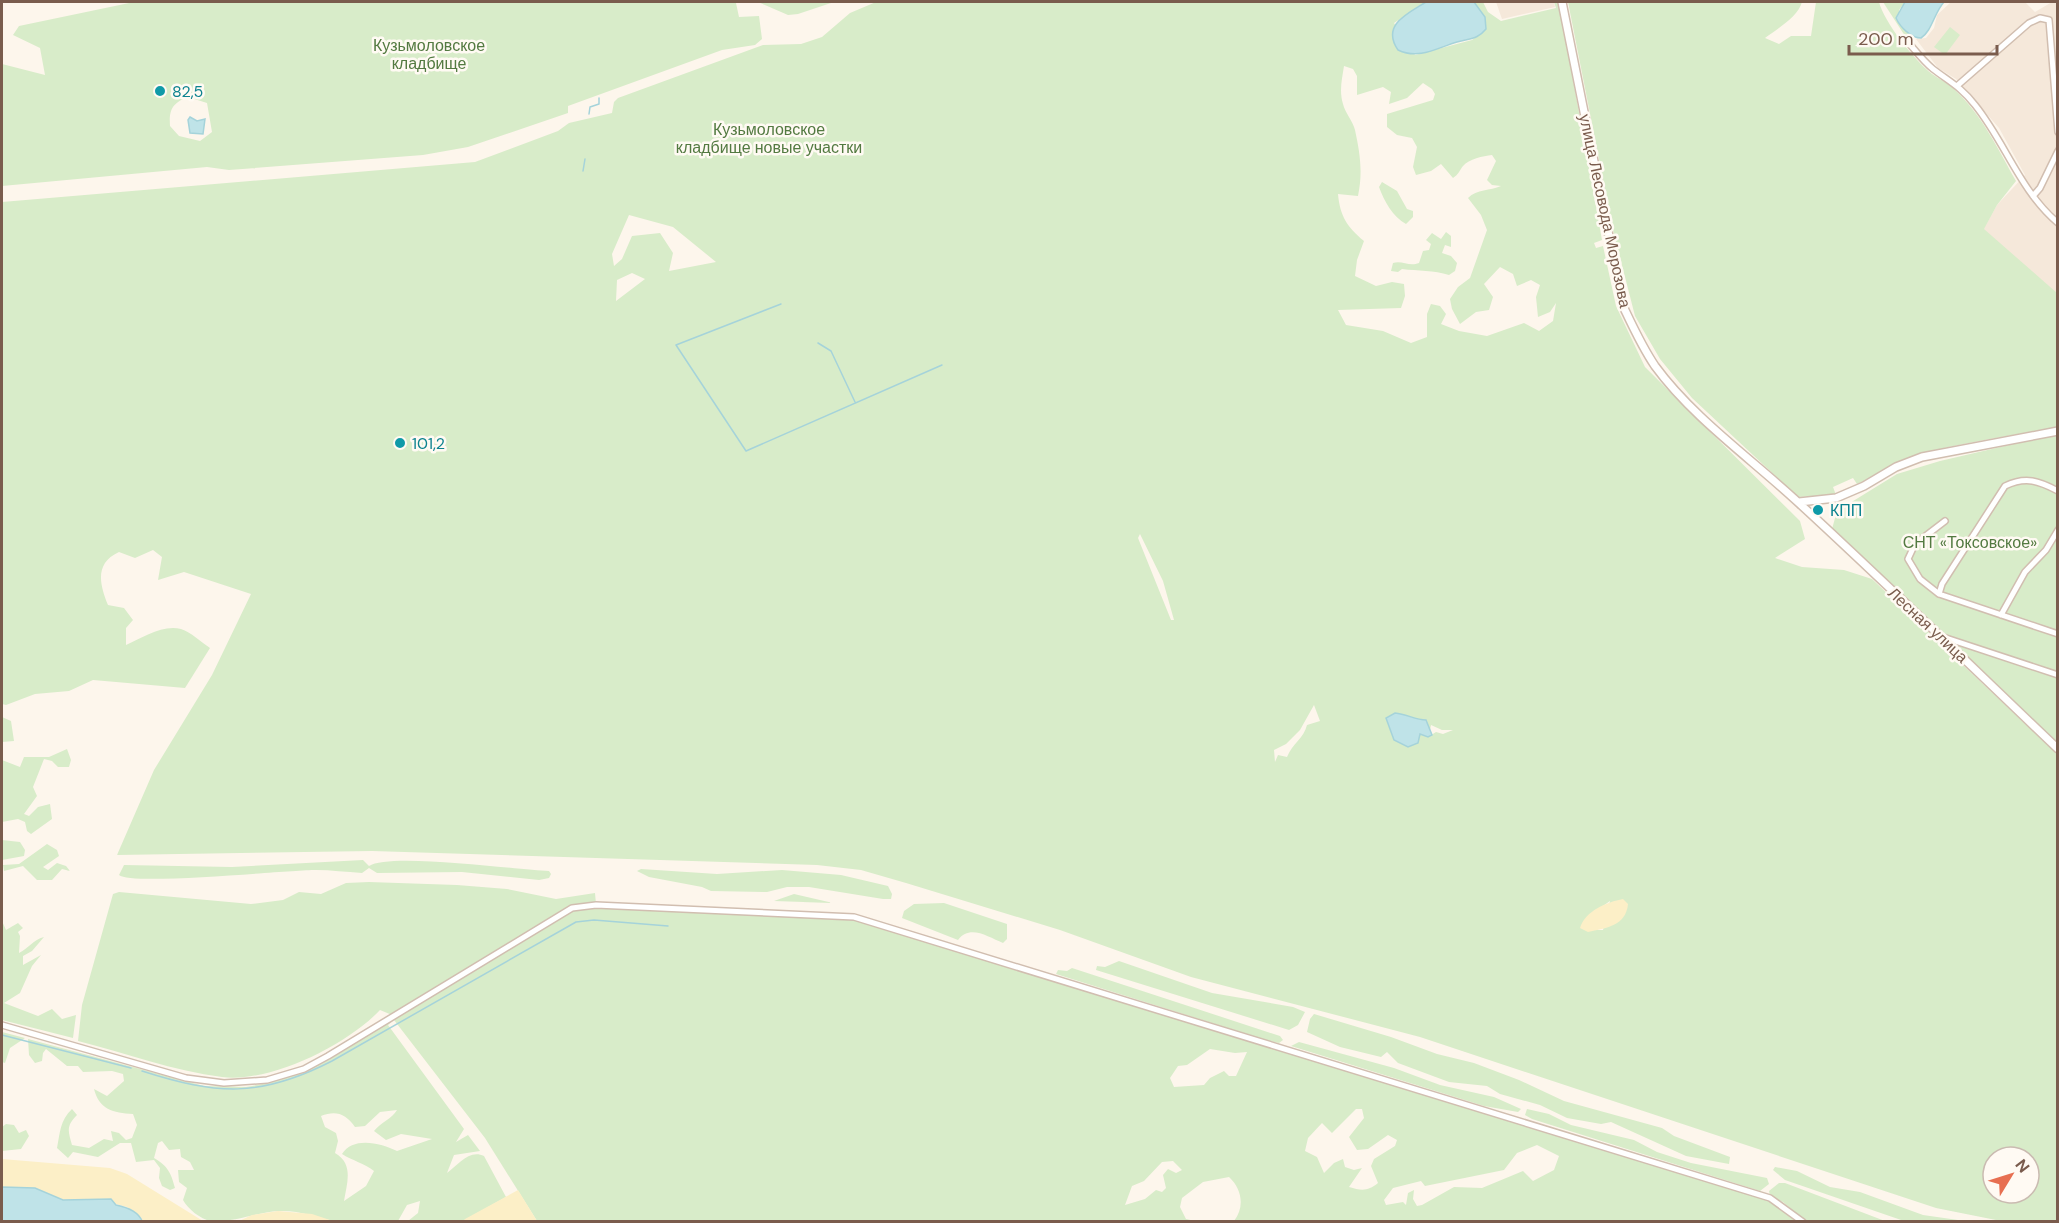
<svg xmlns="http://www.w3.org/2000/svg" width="2059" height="1223" font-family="'DM Sans',sans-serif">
<rect width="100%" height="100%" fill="#fdf6ec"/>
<path fill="#f5e8da" d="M1496 2H1554L1555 7 1502 19Z
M1951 2H2025L2035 12 2052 2H2057V294L1983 230 1997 205 2025 175 1999 128 1956 79 1938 68 1916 39 1926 38 1934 28 1937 15Z"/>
<path fill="#d8ecc9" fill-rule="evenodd" d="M134 2H724L736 3 739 17 759 16 762 39 755 45 722 50 568 106V113L468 147 423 155 229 170 207 167 2 186V64L45 75 40 48 13 35 19 26ZM188 97 207 103 212 132 200 141 179 136 170 126C169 110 172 103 188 97Z
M758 2H834L798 14 788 15Z
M876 2H1426L1394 23 1415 55 1472 40 1486 29 1485 17 1474 2H1483L1488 12 1501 21 1556 8 1554 2H1559L1602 240 1594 243 1596 248 1603 246 1616 306 1645 367 1800 521 1805 539 1775 558 1802 567 1844 570 1872 579 2057 754V1221H2001L1936 1208 1420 1037 1191 977 1060 930 906 883 861 870 817 865 372 851 117 855 154 770 212 675 251 594 184 572 158 580 162 557 153 550 135 558 119 552C95 563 99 583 108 605L124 608 133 620 126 628V645C142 638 163 624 181 629 191 632 201 642 210 648L185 688 93 680 69 691 35 694 6 705 2 704V202L475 162 558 131 569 123 612 113 614 102 618 98 763 45 801 44 822 37 850 13ZM1344 66 1353 69 1357 76V95L1383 87 1391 92 1389 104 1407 98 1423 83 1432 89 1435 94 1433 100 1387 114V127L1397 135 1412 138 1417 147 1413 167 1416 175 1431 171 1441 164 1453 178C1459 174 1459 171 1463 166 1469 159 1483 156 1492 155L1496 161 1487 180 1492 185 1501 186C1490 191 1477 189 1468 198L1481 215 1487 230 1470 278 1458 287 1450 299 1452 309 1460 324 1476 312 1489 310 1493 297 1484 284 1500 267 1513 274 1517 286 1531 280 1540 285 1536 297 1538 317 1550 312 1556 303 1553 321 1539 331 1524 323 1487 336 1459 331 1441 324 1446 314 1440 306 1431 304 1427 314V337L1411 343 1383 331 1346 325 1338 310 1401 308 1405 296 1404 284 1392 282 1376 286 1355 276 1357 260 1364 241C1347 227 1340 216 1338 194L1358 196C1363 172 1360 153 1355 130 1353 121 1345 113 1343 104 1339 91 1342 79 1344 66ZM629 215 673 227 716 262 669 271 673 253 660 233 632 236 622 259 614 266 612 254ZM632 273 645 279 616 301 617 280ZM1140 534 1163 581 1174 620H1171L1138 538ZM1314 705 1320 721 1307 725C1304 738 1292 744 1287 757L1278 755 1275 762 1274 750 1286 744 1300 730ZM1386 718 1416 721 1424 719 1430 730 1431 725 1442 730H1453L1443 734 1436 732 1428 737 1420 734 1418 743 1408 747 1390 729ZM1610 901 1603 930H1598L1586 918ZM1993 1157H2029V1193H1993Z
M1568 2H1802C1798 17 1777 29 1765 38L1779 44 1791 36H1811L1816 2H1879C1884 22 1915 61 1932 74 1940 80 1949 83 1955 90 1982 115 1998 149 2016 181L1997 205 1984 229 2057 293V427C2012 436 1965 442 1920 454 1897 460 1879 475 1857 484L1853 478 1833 487 1836 495 1798 497 1692 398 1660 359 1635 316 1613 230Z
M1883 2H1905L1899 10V24L1909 33 1905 36Z
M1950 27 1960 35 1945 55 1934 47Z
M1382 182 1397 191 1407 209 1413 211V217L1406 224C1393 217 1384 201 1379 187Z
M1446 232 1451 236V247L1445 245 1442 253 1451 256 1457 263 1455 271 1449 275C1434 270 1418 271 1402 269L1398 272 1391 271 1393 263C1402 260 1409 267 1419 263L1423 251 1429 250 1431 244 1426 240 1432 233 1441 239Z
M2057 434V745L1832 529 1837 511 1897 474 1940 461Z
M2 717 11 721 14 741 2 742Z
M67 749 71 760 69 767H58L52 761 44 759 33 787 37 796 24 814 29 816 38 807 50 804 52 819 31 834 27 831 25 822 18 819 2 822V760L20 767 24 757H49Z
M2 840 20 842 25 850 24 856 2 860Z
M47 844 57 850 59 856 43 867 48 870 57 863 66 866 70 871 62 869 52 880H37L23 866 4 871 3 865 19 864Z
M363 860 369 866C390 852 517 870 549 871L551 874 549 878 539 880 462 872 377 873 369 868 362 873C346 872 331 870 316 870 287 870 132 886 119 875L124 865 232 867Z
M641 869 717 874 782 870 841 875 888 886 892 894 891 899H883L809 887H787L767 892 711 891 702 887 649 877 637 871Z
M369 882 457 885 507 889 556 899 595 893 596 904 566 908 392 1015 380 1010C347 1045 271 1083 222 1077 174 1071 125 1053 78 1041L82 1005 113 894 119 892 251 904 283 900 299 892 321 894 346 883Z
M794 894 833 903 774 901Z
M944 903 1007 924V939L1003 943C988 937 970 924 958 940L902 918 904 911 914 904Z
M595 907 855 920 1769 1199 1801 1221H1234C1245 1207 1242 1189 1229 1177L1203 1182 1182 1198 1180 1207 1186 1219 1195 1221H537L485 1138 394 1020 388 1025 464 1129 456 1142 468 1135 480 1151 454 1155 447 1173C458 1165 469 1149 484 1156L506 1197 463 1221H408L418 1213 420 1201 407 1205 398 1221C380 1221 350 1223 333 1221 315 1217 299 1210 279 1211 256 1212 235 1223 211 1221 200 1219 188 1209 183 1200L187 1188 179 1182 178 1170H194L190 1162 181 1157 180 1149 169 1150 162 1141 158 1143 154 1158C168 1166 171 1173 175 1188L170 1190 162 1186 159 1178 160 1168 154 1160 136 1162 131 1143H120L98 1157 73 1152 68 1158 57 1148C60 1133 60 1120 72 1109L77 1115C66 1126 68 1131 72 1145L89 1148 104 1139 113 1141 111 1131 119 1133 126 1140 132 1138 137 1125 133 1114C113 1113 99 1109 94 1089L107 1096 124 1081 123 1074 112 1071 83 1072 78 1066H67L46 1049 43 1053 42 1061 35 1063 29 1055 28 1039 204 1086 246 1087 268 1083 306 1071 330 1059 567 911ZM1210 1049 1235 1053 1247 1052 1236 1076H1229L1224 1071 1210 1078 1204 1085 1174 1087 1170 1078 1178 1066 1187 1065ZM1356 1109H1362L1364 1118 1349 1137 1357 1150 1368 1149 1388 1135 1397 1140 1395 1146 1374 1159 1371 1166 1378 1183C1368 1191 1362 1191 1349 1187L1362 1168 1354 1170 1345 1167 1343 1159 1334 1163 1324 1173 1317 1157 1305 1151 1308 1138 1322 1123 1332 1133ZM397 1110C392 1119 381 1122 374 1131L386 1140 401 1134 432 1139 397 1151C381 1143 353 1136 342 1154 353 1161 364 1163 374 1171L366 1186 344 1201C347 1183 354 1164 335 1153L338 1141 336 1133 325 1127 321 1116C336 1110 346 1114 355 1127L365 1126 380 1112ZM1537 1145 1559 1156 1554 1170 1533 1181 1523 1171 1482 1188 1454 1187 1422 1205 1417 1206 1413 1199 1414 1190 1408 1193 1406 1205 1403 1202 1386 1205 1384 1200 1393 1188 1421 1181 1425 1186 1504 1170 1517 1153ZM1173 1161 1182 1170 1176 1173 1168 1169 1163 1175 1166 1188 1162 1192 1156 1190 1145 1199 1125 1205 1132 1186 1144 1181 1162 1162Z
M2 921 6 930 18 923 23 928 18 932 20 936 19 953C29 948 33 940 44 937L32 951 23 956V965L41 955 32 966 20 993 4 1003 38 1016 52 1009 62 1019 76 1015 73 1038 2 1020Z
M1119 961 1212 993 1293 1007 1305 1012 1298 1025 1289 1030 1096 970 1097 966 1105 967Z
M1072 968 1280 1036 1283 1040 1279 1043 1266 1040 1056 974 1058 970 1067 971Z
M1314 1014 1391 1037 1437 1054 1474 1063 1519 1080 1564 1101 1662 1128 1674 1136 1730 1157 1729 1164 1686 1156 1611 1122 1601 1124 1567 1118 1540 1105 1500 1094 1487 1086 1449 1082 1398 1063 1387 1052 1381 1057 1340 1047 1307 1032 1310 1019Z
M2 1032 25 1038 10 1048 5 1063 2 1062Z
M1299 1042 1394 1068 1440 1085 1494 1097 1521 1109 1518 1112 1484 1106 1291 1046Z
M1527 1109 1549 1114 1571 1125 1634 1140 1657 1152 1691 1163 1767 1178 1769 1184 1760 1191 1532 1119 1525 1115Z
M6 1124 14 1125 19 1133 26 1130 29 1136 21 1149 2 1151V1127Z
M1775 1167 1797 1171 1830 1187 1860 1192 1923 1215 1965 1221H1904L1785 1180 1773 1170Z
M1779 1183H1785L1885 1221H1805L1783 1202 1770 1196 1769 1191Z"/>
<path fill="#fcefc7" d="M1623 899 1628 904C1626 926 1606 928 1588 932L1580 928C1585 911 1607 902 1623 899Z
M2 1159 110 1168 127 1174 203 1221H142L141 1218 127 1207 105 1201 63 1200 35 1188 2 1187Z
M518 1190 537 1221H463L465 1219Z
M278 1211 312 1214 333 1221 237 1222 252 1215Z"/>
<path fill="#bfe3e8" stroke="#a5d3da" stroke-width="1.5" d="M1426 2H1474L1485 17 1486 29C1477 40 1470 38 1457 42 1437 48 1419 60 1398 50 1381 25 1407 14 1426 2Z
M1905 2H1944C1934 13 1932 31 1921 38 1911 38 1900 27 1896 18Z
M190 117 197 121 205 119 203 134 190 133 188 120Z
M1395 713C1407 714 1415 720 1426 720L1432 735 1428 737 1420 734 1418 743 1408 747 1394 740 1386 718Z
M2 1187 35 1188 63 1200 111 1199 116 1205C126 1207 138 1211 142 1221H2Z"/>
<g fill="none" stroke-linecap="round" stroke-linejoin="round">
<path stroke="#a5d3da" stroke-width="1.5" d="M589 114 590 107 599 104V98
M583 171 585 159
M781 304 676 345 746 451 942 365
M818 343 831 351 855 402
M2 1035 131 1068
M142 1071C217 1095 260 1098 332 1061L576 922 594 920 668 926"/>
<g stroke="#d1beb0" stroke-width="8">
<path id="minor" d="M1907 41C1915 50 1923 61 1933 69 1950 82 1961 87 1975 105 2005 142 2020 191 2058 223
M1958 85 2029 23 2040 18 2049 20 2058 132
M2033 196 2040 188 2058 151
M2058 491C2039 481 2026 476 2005 486L1942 584 1939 594 2058 634
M1939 594 1920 579 1908 559 1915 544 1945 521
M2001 615 2025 572 2046 550 2058 530
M1940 636 2058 675
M2 1025 186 1078 224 1083 267 1080 304 1069 328 1056 572 908 596 905 854 917 1770 1198 1803 1222"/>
</g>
<g stroke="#d1beb0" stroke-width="10">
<path id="tertiary" d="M1562 2 1623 306C1633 327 1642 347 1655 366 1693 418 1753 460 1800 504 1887 584 1972 667 2058 749
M1799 502 1836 498 1864 486 1896 467 1922 457 2058 431"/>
</g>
<use href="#minor" stroke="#fff" stroke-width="5"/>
<use href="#tertiary" stroke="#fff" stroke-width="7"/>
</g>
<g fill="#0f9aa8" stroke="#fffaf3" stroke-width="2">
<circle cx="160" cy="91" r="6"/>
<circle cx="400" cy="443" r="6"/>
<circle cx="1818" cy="510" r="6"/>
</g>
<g text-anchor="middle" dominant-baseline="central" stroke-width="5" stroke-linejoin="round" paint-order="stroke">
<g font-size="16" fill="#537a41" stroke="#fffaf3">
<text x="429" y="45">Кузьмоловское<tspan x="429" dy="18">кладбище</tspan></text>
<text x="769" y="129">Кузьмоловское<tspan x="769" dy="18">кладбище новые участки</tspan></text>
<text x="1970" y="542">СНТ «Токсовское»</text>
</g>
<g font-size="16" fill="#0d838f" stroke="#fffaf3" text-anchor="start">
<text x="172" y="91">82,5</text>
<text x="412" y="443">101,2</text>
<text x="1830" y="510">КПП</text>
</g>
<g font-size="16" fill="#7a5c4d" stroke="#fffaf3">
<text transform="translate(1605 211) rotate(78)">улица Лесовода Морозова</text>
<text transform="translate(1928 625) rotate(43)">Лесная улица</text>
</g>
</g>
<rect width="2059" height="1223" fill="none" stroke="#7a5c4d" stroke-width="6"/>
<g transform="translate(2011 1175) rotate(52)"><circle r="28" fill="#fffaf3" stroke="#cabbb1" stroke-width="1.5"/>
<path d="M0-4.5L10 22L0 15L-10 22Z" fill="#e76f51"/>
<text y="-9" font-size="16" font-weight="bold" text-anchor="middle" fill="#7a5c4d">N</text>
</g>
<path d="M1849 45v9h148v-9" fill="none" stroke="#7a5c4d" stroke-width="3"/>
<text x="1858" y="45" font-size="18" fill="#7a5c4d" stroke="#fffaf3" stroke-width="4.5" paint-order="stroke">200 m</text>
</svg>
